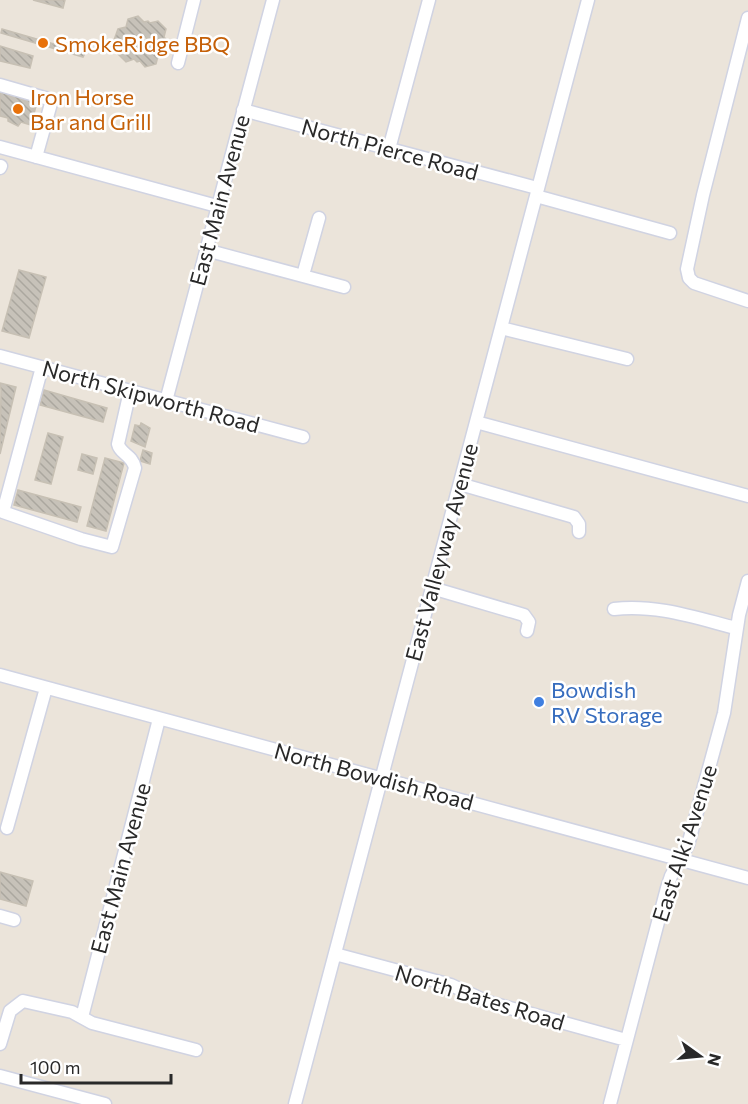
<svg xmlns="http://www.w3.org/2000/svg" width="748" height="1104" font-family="Commissioner,sans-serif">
<defs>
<pattern id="building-back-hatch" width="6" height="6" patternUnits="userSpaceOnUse" patternTransform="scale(1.5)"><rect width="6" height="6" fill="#c7c2b9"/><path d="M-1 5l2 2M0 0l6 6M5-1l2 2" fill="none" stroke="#aba79f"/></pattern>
</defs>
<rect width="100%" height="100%" fill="#ebe4da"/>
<path fill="url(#building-back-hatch)" stroke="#c7c0b4" stroke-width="1.5" fill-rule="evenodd" d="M33 0H65L63 8Z
M138 16 144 22 148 21 150 23 158 21 166 29 164 37 169 43 166 53 158 56 156 64 145 67 140 61 137 62 134 59 126 62 118 54 120 46 114 40 118 29 126 27 128 19ZM141 35 150 40 149 46 143 48 134 42 135 36Z
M2 29 85 53 83 57 1 33Z
M0 46 33 56 30 68 0 61Z
M0 92 37 102 31 125 21 122 18 126 8 121V118L0 116Z
M19 270 46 277 29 338 2 331Z
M0 383 16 387 0 454 1 390Z
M44 390 107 408 103 422 40 405Z
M141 423 150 428 145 447 131 441 135 425 140 426Z
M48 433 63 437 51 484 35 480Z
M143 450 152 453 150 464 140 461Z
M82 454 97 458 93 474 78 470Z
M105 458 124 463 106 531 87 526Z
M18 490 81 507 77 522 14 505Z
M0 872 33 881 26 906 0 899Z"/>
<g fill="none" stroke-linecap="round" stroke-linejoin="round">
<g stroke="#d0d3e2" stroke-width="15">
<path id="minor" d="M748 18 703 195 687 269 689 278 694 283 748 301
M178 63 194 0
M0 85 52 100 36 157
M243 110 537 188
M0 147 217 206
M389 149 429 0
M0 168 1 166
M536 196 670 233
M206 250 344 287
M303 275 319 218
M501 328 627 359
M0 356 303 437
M42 367 3 512 81 539 112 547 135 468C132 454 120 454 118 444L130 391
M166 401 273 0
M476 422 748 496
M460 484 574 517 579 524V532
M432 588 524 615 529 622 527 631
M614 609C656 604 696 618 736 628
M0 675 748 878
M7 828 46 688
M0 916 14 920
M335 954 451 985 488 1002 626 1040
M82 1017 159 719
M0 1044 10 1011 23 1001 72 1012 92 1023 196 1050
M0 1076 105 1104
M295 1104 588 0
M610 1104 667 888 671 876 688 845 724 713 739 615 748 581"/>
</g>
<use href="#minor" stroke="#fff" stroke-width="12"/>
</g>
<g fill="#e8710a" stroke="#fff" stroke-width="2">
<circle cx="43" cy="43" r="6"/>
<circle cx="18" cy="109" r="6"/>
</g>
<circle fill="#3f7fe0" stroke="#fff" stroke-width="2" cx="539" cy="702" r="6"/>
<g text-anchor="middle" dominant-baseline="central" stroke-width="5" stroke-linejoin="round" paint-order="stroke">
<g font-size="22" fill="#c56008" stroke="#fff" text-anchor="start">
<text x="55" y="43">SmokeRidge BBQ</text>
<text x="30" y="96">Iron Horse<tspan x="30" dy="25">Bar and Grill</tspan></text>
</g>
<g font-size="22" fill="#292929" stroke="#fff">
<text transform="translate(390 149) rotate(15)">North Pierce Road</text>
<text transform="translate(219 200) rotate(-75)">East Main Avenue</text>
<text transform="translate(151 396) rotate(15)">North Skipworth Road</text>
<text transform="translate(441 552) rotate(-75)">East Valleyway Avenue</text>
<text transform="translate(374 776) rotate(15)">North Bowdish Road</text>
<text transform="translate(684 843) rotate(-72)">East Alki Avenue</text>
<text transform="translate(120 868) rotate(-75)">East Main Avenue</text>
<text transform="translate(480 997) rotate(17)">North Bates Road</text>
</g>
<g font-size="22" fill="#366cbe" stroke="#fff" text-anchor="start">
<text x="551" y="689">Bowdish<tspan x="551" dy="25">RV Storage</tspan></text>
</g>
</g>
<g transform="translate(700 1056) rotate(105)" stroke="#ffffff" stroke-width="4.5" paint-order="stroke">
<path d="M0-4.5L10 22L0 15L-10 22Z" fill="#292929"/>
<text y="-9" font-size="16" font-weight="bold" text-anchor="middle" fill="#292929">N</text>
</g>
<path d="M21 1074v9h150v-9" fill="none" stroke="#292929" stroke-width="3"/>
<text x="30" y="1074" font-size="18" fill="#292929" stroke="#ffffff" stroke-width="4.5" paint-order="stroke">100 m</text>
</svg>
